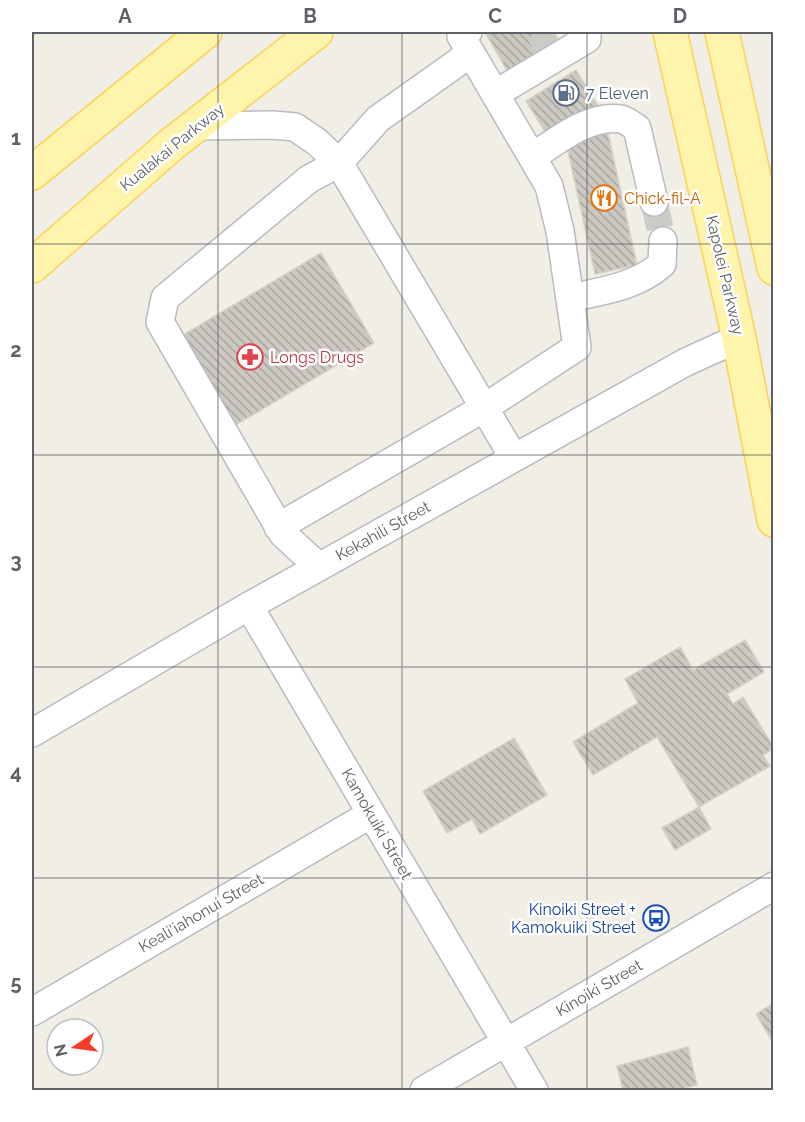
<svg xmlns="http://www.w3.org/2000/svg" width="805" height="1122" font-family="Raleway,sans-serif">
<defs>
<pattern id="building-back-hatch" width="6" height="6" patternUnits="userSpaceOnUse" patternTransform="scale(1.5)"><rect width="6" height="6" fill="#ccc8c2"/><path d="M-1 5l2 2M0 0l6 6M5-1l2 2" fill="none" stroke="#a9a6a1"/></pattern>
</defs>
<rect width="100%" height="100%" fill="#f1eee5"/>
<path fill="url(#building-back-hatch)" stroke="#d6d1c3" stroke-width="1.5" d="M485 32H552L559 44 509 74Z
M576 70 599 107 549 138 526 101Z
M608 133 637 265 595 274 566 142Z
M321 253 374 343 227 430 183 335Z
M745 640 764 672 727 694 733 704 743 697 774 748 763 755 770 766 699 807 657 737 593 775 573 742 638 703 625 679 680 647 693 670Z
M514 738 547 795 480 834 472 819 447 833 423 791Z
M699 807 711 829 675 850 662 828Z
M774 1003V1044L756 1014Z
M688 1047 697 1085 677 1090H623L617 1066Z"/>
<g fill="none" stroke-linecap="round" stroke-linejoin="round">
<path stroke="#cccbc6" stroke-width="27" stroke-dasharray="27 14" stroke-linecap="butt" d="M539 32 548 48
M654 202 663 241"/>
<g stroke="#b8bbc0" stroke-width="30">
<path id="minor" d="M495 94 587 39V32
M195 126 273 125 295 127 317 142 339 163 378 119 471 53
M532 157C557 141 589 114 621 119 626 120 632 125 637 128L654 202
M570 298C602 291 636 287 662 264L663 241
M278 527 484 408 577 347 560 231 549 186 461 36 468 32
M319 567 283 534 160 322 165 298 309 179 339 163 514 458
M249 606 534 1090
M32 733 249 606 686 362 739 338
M32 1012 371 814
M424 1090 774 886"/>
</g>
<g stroke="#fcd153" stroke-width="36">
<path id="major" d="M670 32 739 338 774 520
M722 32 774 268
M32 173 205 32
M32 266 172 144 316 32"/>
</g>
<use href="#minor" stroke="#fff" stroke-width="27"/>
<use href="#major" stroke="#fff4ac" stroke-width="33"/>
</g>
<path fill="none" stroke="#5d6167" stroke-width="1.5" stroke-opacity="0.55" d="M218 32V1090M402 32V1090M587 32V1090M32 244H774M32 455H774M32 667H774M32 878H774"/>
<defs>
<g id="fuel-ring" transform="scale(1.35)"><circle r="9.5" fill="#fff" stroke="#5c6f8a" stroke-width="1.5"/><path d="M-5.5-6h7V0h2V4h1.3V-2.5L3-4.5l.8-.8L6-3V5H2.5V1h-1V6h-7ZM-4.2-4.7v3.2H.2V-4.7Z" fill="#5c6f8a"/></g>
<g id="restaurant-ring" transform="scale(1.35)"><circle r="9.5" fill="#fff" stroke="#e8710a" stroke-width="1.5"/><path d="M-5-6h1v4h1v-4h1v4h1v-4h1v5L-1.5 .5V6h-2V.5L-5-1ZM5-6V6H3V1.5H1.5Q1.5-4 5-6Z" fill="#e8710a"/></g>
<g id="pharmacy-ring" transform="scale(1.35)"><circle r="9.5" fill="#fff" stroke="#e0444e" stroke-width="1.5"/><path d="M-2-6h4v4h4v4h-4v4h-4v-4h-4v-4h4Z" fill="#e0444e"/></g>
<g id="bus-ring" transform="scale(1.35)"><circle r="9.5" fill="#fff" stroke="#1a4fb4" stroke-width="1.5"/><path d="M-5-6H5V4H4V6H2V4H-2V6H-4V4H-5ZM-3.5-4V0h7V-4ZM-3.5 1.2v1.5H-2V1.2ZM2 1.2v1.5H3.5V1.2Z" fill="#1a4fb4"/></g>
</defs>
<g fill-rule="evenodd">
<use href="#fuel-ring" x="566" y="93"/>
<use href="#restaurant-ring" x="604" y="198"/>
<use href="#pharmacy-ring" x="250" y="357"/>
<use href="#bus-ring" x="656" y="918"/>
</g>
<g text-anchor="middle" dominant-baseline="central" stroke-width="5" stroke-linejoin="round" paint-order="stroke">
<g font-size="16" fill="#4e5e75" stroke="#fff" text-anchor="start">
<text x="586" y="93">7 Eleven</text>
</g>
<g font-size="16" fill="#5d6167" stroke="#fff">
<text transform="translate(172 147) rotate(-39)">Kualakai Parkway</text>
<text transform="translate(725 275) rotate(77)">Kapolei Parkway</text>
<text transform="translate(383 531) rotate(-29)">Kekahili Street</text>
<text transform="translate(377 824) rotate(60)">Kamokuiki Street</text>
<text transform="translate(201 913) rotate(-30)">Keali'iahonui Street</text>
<text transform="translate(599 988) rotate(-30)">Kinoiki Street</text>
</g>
<g font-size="16" fill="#c56008" stroke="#fff" text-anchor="start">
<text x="624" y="198">Chick-fil-A</text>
</g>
<g font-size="16" fill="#be3a42" stroke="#fff" text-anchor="start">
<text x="270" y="357">Longs Drugs</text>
</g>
<g font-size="16" fill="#164399" stroke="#fff" text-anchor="end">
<text x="636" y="909">Kinoiki Street +<tspan x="636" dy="18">Kamokuiki Street</tspan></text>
</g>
</g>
<rect width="805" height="1122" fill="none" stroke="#ffffff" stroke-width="66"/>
<g transform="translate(75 1047) rotate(257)"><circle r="28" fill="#ffffff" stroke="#bec0c2" stroke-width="1.5"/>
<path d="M0-4.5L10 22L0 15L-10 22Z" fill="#f73b25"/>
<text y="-9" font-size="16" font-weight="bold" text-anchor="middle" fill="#5d6167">N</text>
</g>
<rect x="33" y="33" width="739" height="1056" fill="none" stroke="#5d6167" stroke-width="2"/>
<g font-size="20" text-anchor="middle" font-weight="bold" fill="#5d6167">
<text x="125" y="23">A</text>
<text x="310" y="23">B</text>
<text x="495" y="23">C</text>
<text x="680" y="23">D</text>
<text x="16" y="145">1</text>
<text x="16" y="357">2</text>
<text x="16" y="568">3</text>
<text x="16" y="779">4</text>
<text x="16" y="990">5</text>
</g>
</svg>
